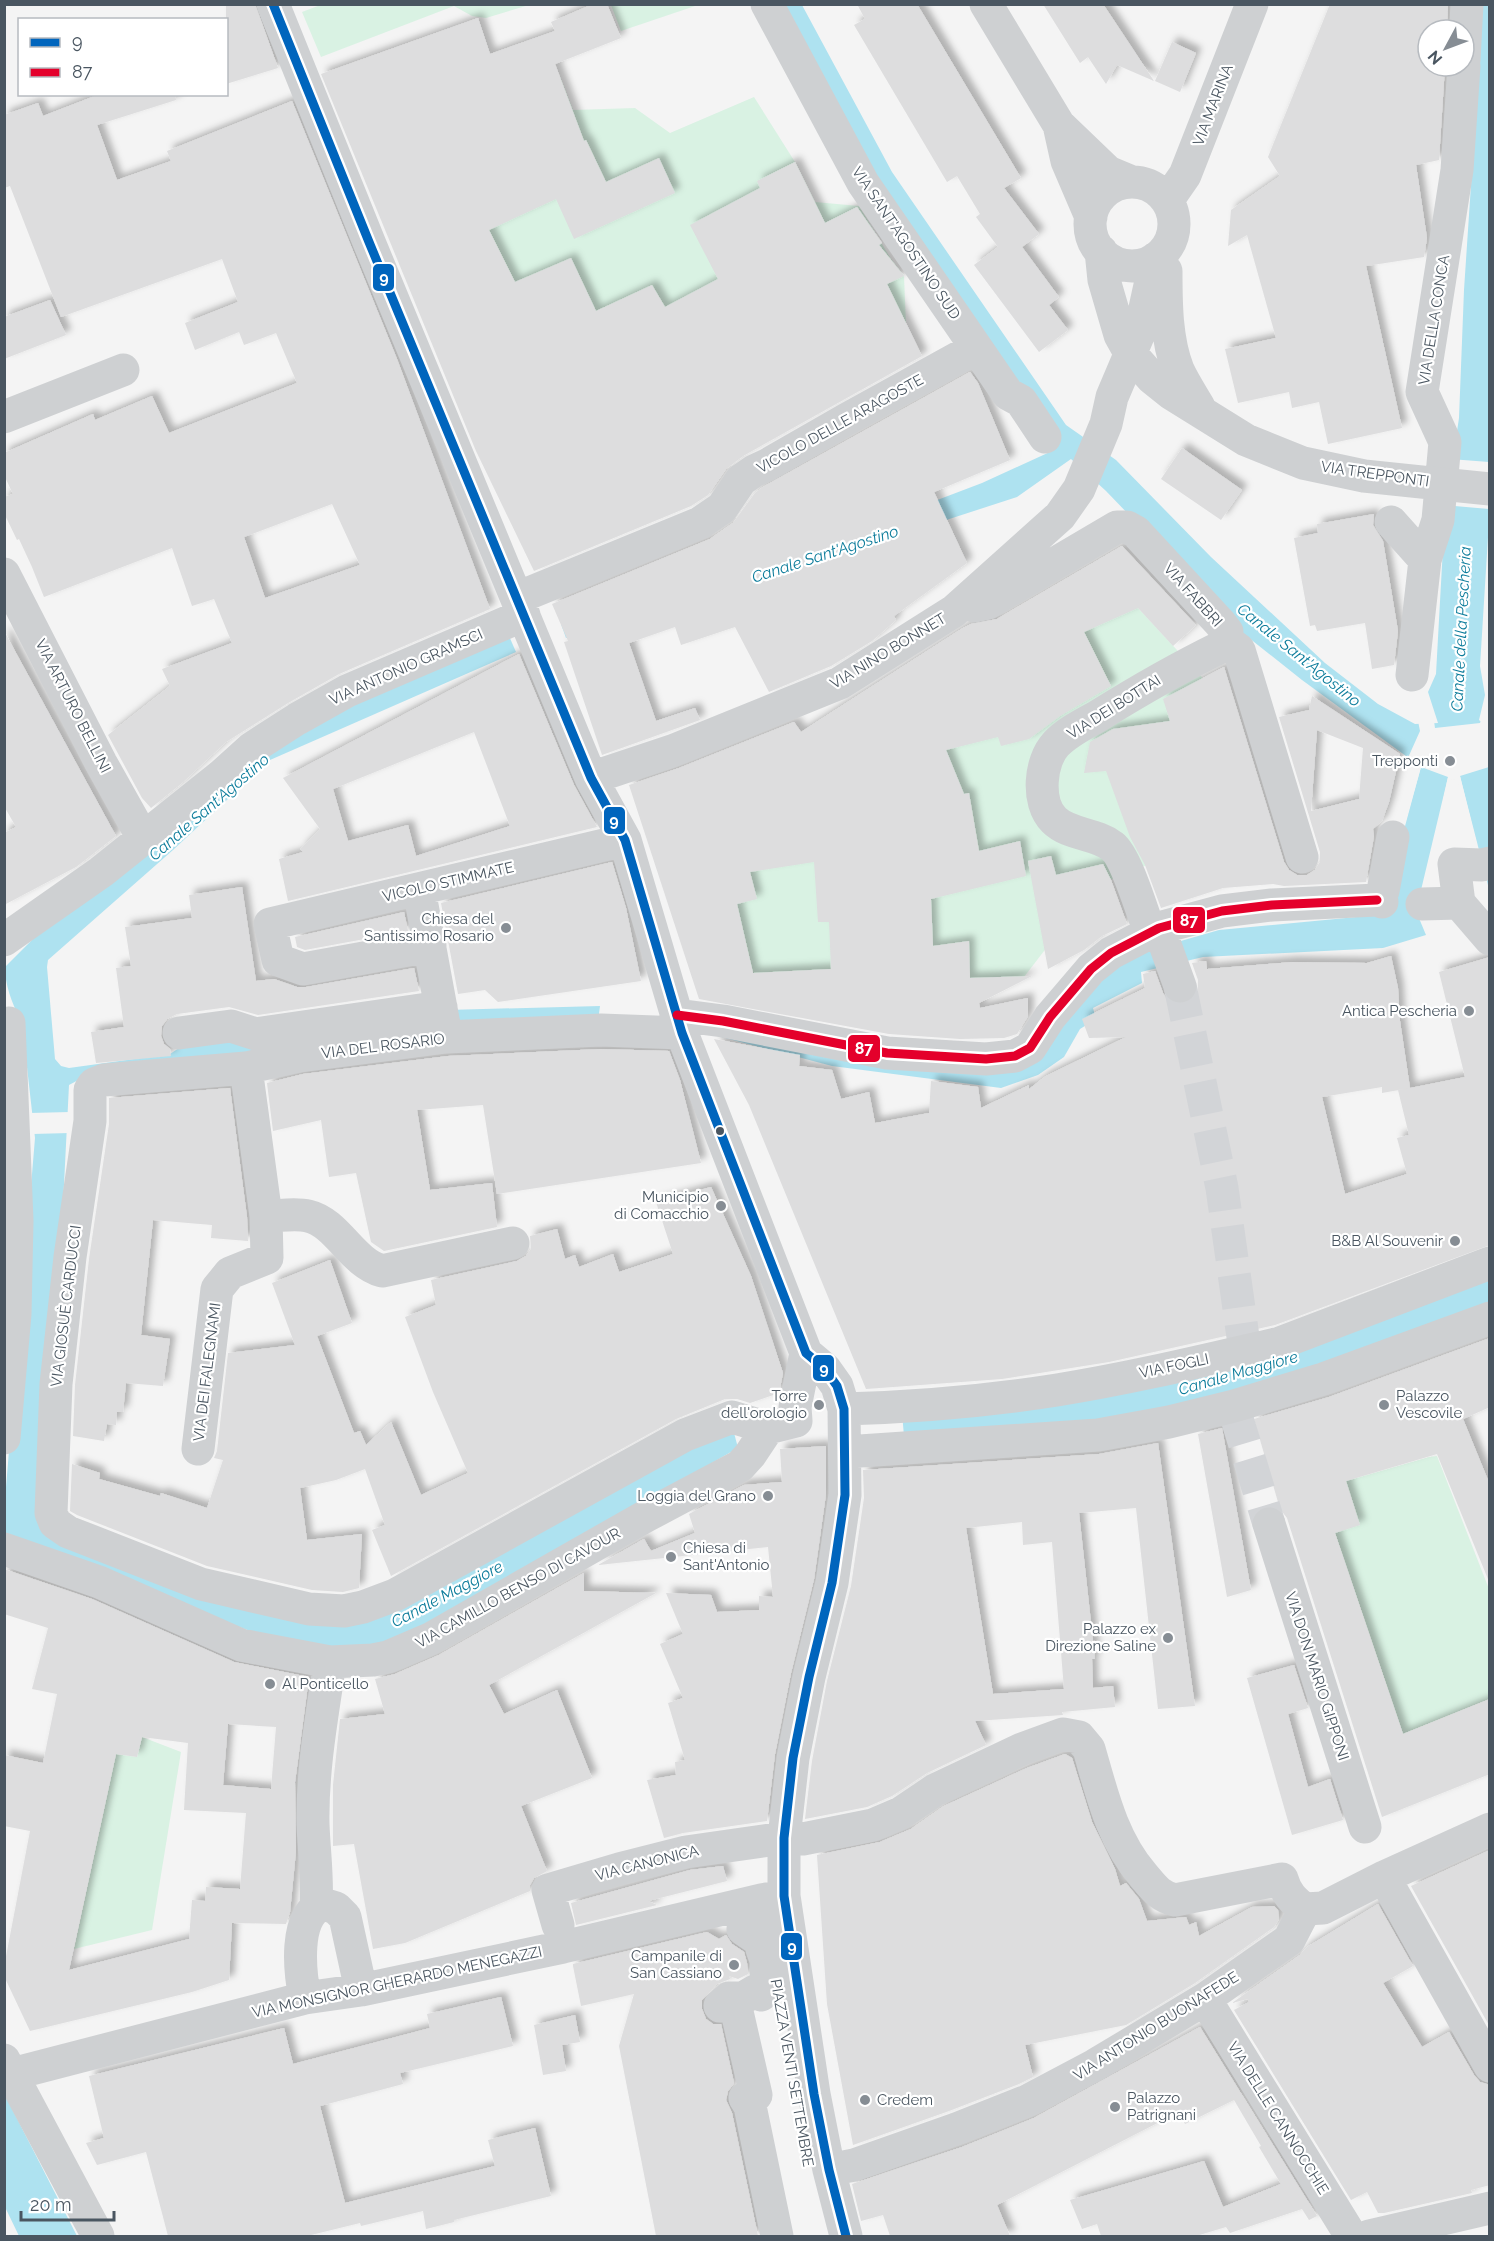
<svg xmlns="http://www.w3.org/2000/svg" width="1494" height="2241" font-family="Raleway,sans-serif">
<defs>
<filter id="shadow"><feDropShadow dx="5.5" dy="-5.5" stdDeviation="3" flood-color="#0004"/></filter>
</defs>
<rect width="100%" height="100%" fill="#f4f4f4"/>
<path fill="#d9f2e3" d="M323 4H529V5L486 18 472 16 454 6 321 57 302 12Z
M611 5H698L621 31Z
M560 77 573 110 635 108 670 133 754 97 795 162 815 202 859 206 891 259 904 276 906 324 589 474 387 113Z
M1127 596 1201 676 1224 711 1259 820 1107 881 1091 890 1024 977 874 983 753 973 711 813Z
M1437 1456 1489 1589V1699L1403 1734 1335 1533 1346 1481 1429 1457Z
M142 1737 181 1752 152 1930 74 1949 116 1754 137 1757Z"/>
<path fill="#aee2f0" d="M782 5H802L892 172 1066 425 1116 460 1211 557 1325 663 1378 704 1415 724 1438 723 1428 692 1436 674 1445 511 1459 418 1464 290 1483 5H1489V521L1480 666 1485 695 1479 720 1489 728V889L1460 776 1448 777 1416 911 1426 935 1383 948 1203 957 1141 972 1142 983 1093 1008 1096 1019 1080 1029 1064 1057 1038 1075 1001 1088 832 1066 714 1035 976 1065 1074 1005 1121 964 1153 949 1219 930 1367 916 1401 841 1421 767 1302 680 1244 634 1106 491 1071 459 1017 497 774 576 566 638 561 624 650 600 911 510 982 483 1052 451 891 201Z
M509 636 516 652 270 760 173 850 48 960 47 967 55 1059 61 1066 69 1068 170 1054 182 1046 447 1010 600 1006 598 1021 82 1078 69 1085 62 1224 40 1516 331 1618 733 1429 738 1448 433 1623 362 1650 279 1642 5 1538 6 1487 35 1138 22 1023C13 1005 5 987 5 967L34 938 274 741Z
M1489 1268V1308L1180 1412 904 1436 902 1413 1030 1398Z
M4 2093 77 2236H19L5 2207Z"/>
<path fill="#f4f4f4" d="M1450 459 1489 462V509L1443 505Z
M1488 698 1482 719 1490 724 1489 767 1460 776 1477 845H1474L1457 779 1451 780 1433 848 1448 777 1421 767 1401 838 1398 837 1417 768 1407 760 1420 731 1418 721H1434L1435 728 1480 723Z
M70 1112V1133L32 1134 29 1113Z"/>
<path fill="#ddddde" fill-rule="evenodd" filter="url(#shadow)" d="M226 4H255L278 68 226 84Z
M593 4H607L621 38 555 64 584 141 586 140 606 182 659 158 675 193 574 239 556 199 489 230 515 282 571 258 596 311 652 285 665 307 718 279 690 225 760 188 757 181 795 162 825 223 857 207 882 243 879 245 904 276 887 284 922 356 743 456 726 469 708 495 691 506 534 571 476 451 321 74 478 18 490 54 555 31 551 22Z
M857 4H917L1021 178 1004 188 1039 234 1022 247 1059 297 1049 305 1068 330 1039 352 974 265 998 247 976 217 980 214 957 176 947 182 854 25 865 19Z
M1043 4H1103L1154 81 1117 65 1106 84 1088 57 1080 63Z
M1330 4H1448L1447 30H1428V66H1445L1439 160 1416 165 1427 238 1424 257 1366 266 1402 428 1328 444 1319 402 1292 408 1289 392 1238 403 1225 349 1276 338 1247 235 1228 246 1231 210 1280 176 1268 157Z
M1172 42 1196 53 1180 92 1155 81Z
M100 94H175L176 100 97 125 117 180 171 161 167 151 292 101 397 359 490 609 339 674 288 703 226 742 182 783 151 808 142 798 108 735 170 686 162 669 232 643 214 599 192 606 172 548 44 597 32 567 19 539 17 540 4 513V497L13 494 4 475V453L93 414 95 420 152 396 169 433 297 383 276 333 244 345 239 332 195 350 185 323 238 302 222 259 61 317 10 186 4 188V115L38 103 43 116ZM332 504 360 565 265 598 244 537Z
M50 300 66 335 4 359V317Z
M970 372 978 383 1010 460 934 492 967 563 894 616 896 620 872 641 831 666 769 692 735 627 681 645 675 627 629 643 656 721 695 708 700 720 602 755 564 642 568 641 552 604 710 539 733 523 755 493 763 487Z
M1182 448 1242 490 1221 520 1161 479Z
M1374 514 1373 525 1383 541 1398 631 1394 665 1372 669 1365 623 1317 631 1315 625 1310 626 1294 538 1318 533 1317 524Z
M1122 546 1196 625 1173 646 1138 608 1084 632 1111 686 1060 716 1029 739 1001 746 998 737 946 750 964 794 969 793 979 851 1020 841 1026 876 931 899 933 946 969 941 970 978 1032 976 979 1003 980 1008 1028 998V1016L1017 1034 1004 1038 960 1039 889 1034 699 999 629 785 679 768 794 722 801 732 963 628 971 624 997 619ZM814 862 818 922H829L831 969 753 973 737 904 757 899 750 872Z
M4 631 116 836 76 867 4 905V833L16 827 4 806Z
M519 654 574 785 597 827 288 901 279 859 303 852 300 849 320 829 283 778ZM474 732 510 826 416 856 408 825 348 841 333 789Z
M1224 667 1284 862 1289 870 1297 875H1307L1315 870 1320 862V852L1279 717 1309 710 1312 696 1400 754 1389 802 1382 821 1373 829 1374 836 1366 882 1284 886 1273 884 1223 888 1161 908 1145 865 1130 837 1106 771 1084 773 1090 742 1113 729 1170 721 1163 699ZM1317 730 1363 748 1359 799 1311 811Z
M1051 856 1056 875 1103 864 1111 880 1127 924 1102 936 1084 950 1048 969 1028 861Z
M612 862 626 908 641 981 498 1002 485 990 458 994 441 903Z
M242 887 256 981 274 979 297 987H306L414 968 419 991 258 1015 229 1007 177 1014 167 1019 162 1026 161 1036 164 1044 170 1049 171 1056 96 1063 91 1032 124 1027 116 968 131 966 125 927 192 918 189 895Z
M404 912 408 931 305 950 297 947 295 937Z
M1391 956 1398 988 1400 1021 1410 1088 1465 1077 1439 972 1490 957V1245L1275 1325 1109 1362 1002 1379 866 1389 749 1105 714 1039 800 1055 799 1066 832 1070 841 1099 869 1092 875 1123 929 1113 931 1081 978 1087 981 1108 1029 1085V1089L1046 1076 1126 1037 1089 1038 1082 1019 1145 988 1143 974 1155 971 1163 993 1168 1001 1177 1004 1187 1003 1194 998 1198 990V980L1192 963 1206 961 1207 969 1292 962 1367 963ZM1382 1087V1093L1410 1088 1398 1090 1409 1135 1397 1138 1407 1174 1345 1194 1322 1097Z
M601 1049 669 1051 680 1080 701 1163 497 1194 483 1105 417 1110 430 1190 492 1183 497 1227 384 1251 371 1242 356 1173 329 1177 321 1120 273 1131 267 1083 303 1074 448 1056Z
M230 1088 247 1217 248 1241 211 1238 212 1225 153 1220 141 1335 170 1339 163 1386 126 1383 123 1412H117L116 1425 107 1424 104 1441 73 1436 75 1385 89 1259 109 1124V1098Z
M711 1187 751 1276 783 1373 779 1393 750 1403 737 1399H725L676 1419 391 1576 372 1530 385 1525 365 1469 336 1480 300 1488 307 1540 362 1534 359 1588 343 1592 312 1590 207 1566 77 1515 70 1511 72 1464 100 1473 99 1479 160 1496 161 1493 207 1508 223 1460 214 1458 217 1451 228 1353 295 1345 272 1283 330 1260 352 1323 317 1336 354 1433 360 1431 366 1445 391 1422 421 1495 468 1473 433 1392 405 1317 436 1305 431 1280 517 1261 526 1256 531 1249 530 1236 557 1229 565 1259 575 1255 579 1267 613 1254 619 1272 673 1254 656 1202Z
M1490 1338V1407L1463 1419 1490 1485V1584L1437 1454 1346 1481 1360 1525 1335 1533 1403 1734 1490 1699V1774L1382 1817 1287 1518 1280 1509 1254 1419 1329 1397Z
M1222 1428 1251 1590 1227 1597 1198 1434Z
M1158 1443 1195 1706 1158 1709 1136 1508 1079 1513 1095 1659H1092L1093 1688 1113 1686 1115 1707 1062 1712 1063 1715 975 1721 986 1745 927 1773 892 1796 867 1807 805 1819 812 1761 827 1681 851 1586 864 1498 863 1470 1099 1454ZM1022 1522 1023 1545 1052 1542 1064 1689 993 1694 966 1528Z
M826 1446V1494L814 1579 791 1673 775 1754 767 1821 683 1833 664 1838 647 1780 676 1775 675 1762 685 1760 668 1703 683 1698 660 1644 683 1634 666 1593 711 1595 717 1612 759 1610V1596L773 1597 768 1547 598 1565 644 1539 651 1551 695 1533 689 1514 744 1485 782 1482 780 1449Z
M4 1569 92 1599 234 1662 309 1677 295 1782 296 1851 290 1912 286 1924 232 1923 229 1980 192 1992 30 2031 4 1976V1967L30 1831 4 1826V1755L43 1763 57 1694 32 1689 48 1628 4 1614ZM228 1724 276 1727 271 1789 223 1785ZM142 1737 188 1743 184 1810 246 1813 240 1889 206 1887 205 1901 192 1900 189 1939 69 1970 116 1754 137 1757Z
M584 1573V1591L656 1593 489 1685 504 1714 557 1690 592 1778 521 1806 547 1871 534 1878 530 1885V1891L405 1943 373 1949 354 1844 333 1846V1785L340 1719 385 1714 375 1679 395 1674 439 1655Z
M1294 1665 1308 1708 1288 1714 1308 1787 1330 1779 1343 1820 1292 1835 1247 1678Z
M1065 1754 1072 1758 1092 1822 1115 1869 1120 1886 1126 1883 1139 1899 1147 1921 1186 1917 1189 1925 1196 1922 1199 1936 1252 1907 1274 1906 1278 1910 1279 1919 1274 1927 1195 1983 1126 2025 1025 2045 1033 2077 1019 2084 949 2111 853 2145 827 2004 817 1855 880 1842 911 1829 944 1806 1027 1768Z
M1490 1850V2027L1411 1886Z
M723 1866 727 1881 648 1901 657 1905 576 1925 571 1903 690 1870Z
M1378 1904 1413 1966 1383 1983 1422 2047 1449 2032 1474 2075 1480 2082 1490 2085V2185L1471 2190 1472 2193 1384 2213H1378L1367 2192 1351 2200 1234 2010 1249 2002 1248 1999 1232 2003 1300 1955 1307 1947Z
M707 1932 719 1939 726 1935 732 1944 744 1952 747 1963 748 1974 738 1979 729 1976 730 1979 717 1984 702 2000V2009L706 2019 713 2024H721L734 2083 728 2091 726 2100 732 2113 758 2236H656L619 2046 634 1994 581 2006 573 1966V1964Z
M501 1997 513 2046 400 2073 403 2084 320 2106 345 2203 495 2166 488 2140 535 2128 551 2196 454 2220V2222L426 2229 423 2211 361 2226 360 2223 307 2236H168L146 2152 97 2165 86 2143 104 2138 89 2076 284 2028 293 2064 430 2028 427 2014Z
M575 2015 580 2042 562 2045 566 2071 543 2075 534 2025Z
M1200 2027 1317 2216 1309 2220 1302 2209 1230 2233 1226 2227 1196 2236H1101L1097 2224 1082 2229 1070 2200 1204 2161 1223 2207 1281 2184 1259 2147 1261 2146 1234 2100 1185 2124 1179 2112 997 2205 1010 2236H890L883 2215 861 2221 852 2184 962 2147 1034 2118Z"/>
<g fill="none" stroke-linecap="round" stroke-linejoin="round">
<path stroke="#d2d4d7" stroke-width="33" stroke-dasharray="33 16" stroke-linecap="butt" d="M1180 986 1222 1188 1245 1351
M1235 1412 1269 1524"/>
<path stroke="#ced0d2" stroke-width="33" d="M273 4 369 242 591 778 625 840 682 1033 806 1353 825 1369 837 1386 844 1409 845 1495 832 1583 809 1677 793 1758 784 1838V1896L814 2094 829 2170 846 2236
M767 4 863 183 1008 394 1021 401 1045 437
M986 4 1059 125 1108 172 1132 182
M1464 60 1467 4
M1059 125 1067 161 1091 217
M1090 224a42 42 0 1 1 84 0a42 42 0 1 1-84 0Z
M1167 201 1185 175 1252 4
M1101 251 1104 280 1120 335 1130 353 1152 378 1172 394 1246 440 1303 463 1364 476 1431 483
M1166 271C1166 303 1166 339 1178 370 1184 383 1192 395 1199 407
M4 417 123 370
M1391 522 1425 560
M4 574 101 763 143 838
M517 598 700 523 722 508 741 480 754 471 767 465 847 419 976 348
M974 606 988 603 1117 527H1127L1136 532 1220 623 1227 632V641
M1227 641 1239 650 1302 857
M1412 675 1425 560 1438 520 1445 442 1422 392 1457 170 1464 66
M591 778 672 751 840 683 954 611 1060 516 1079 489 1106 424 1112 397 1140 331 1156 258
M419 889 445 1030
M1377 900 1383 891 1393 837
M1459 903 1454 864 1482 865 1490 863
M1422 904 1459 903 1490 939
M1159 928 1180 986
M1150 933C1143 914 1126 856 1112 846 1095 833 1069 835 1054 820 1036 802 1040 761 1056 744 1067 732 1084 724 1098 716 1138 691 1178 668 1221 647L1227 641
M4 940 101 872 221 776 252 748 297 719 347 691 524 615
M430 946 303 969 278 960 270 924 625 840
M677 1015 723 1021 887 1053 986 1059 1015 1056 1030 1048 1050 1017 1091 969 1111 953 1159 928 1222 911 1272 905 1377 900 1382 902
M179 1033 231 1026 256 1034 441 1007
M682 1033 601 1030 446 1037 300 1056 246 1068 104 1080 94 1084 90 1090V1121L70 1257 56 1384 51 1513 55 1523 68 1532 201 1584 309 1609 344 1611 363 1607 395 1595 685 1435 732 1417 768 1428 796 1421
M266 1216C279 1216 296 1213 308 1216 338 1223 351 1262 382 1271L513 1243
M844 1409C915 1407 987 1401 1057 1390 1132 1378 1206 1360 1280 1343L1490 1263
M796 1421 795 1407 806 1353
M4 1438 15 1314 17 1221 9 1023
M198 1449 217 1289 230 1273 267 1258 266 1216 246 1068
M845 1452 1098 1435 1169 1422 1234 1406 1323 1379 1490 1318
M1269 1524 1365 1827
M4 1549 99 1582 241 1645 330 1662 373 1660 388 1657 430 1639 646 1516 740 1466 750 1455 768 1428
M1384 1877 1490 2066
M316 1907C318 1879 314 1852 313 1824 312 1770 322 1716 330 1662
M1305 1909 1323 1908 1384 1877 1490 1829
M558 1925 548 1890 619 1869 686 1852 784 1838 803 1839 873 1825 901 1813 935 1790 1022 1749 1063 1734 1079 1737 1089 1749C1102 1794 1112 1839 1143 1875 1154 1888 1159 1896 1175 1900L1282 1879C1286 1893 1293 1901 1305 1909
M775 1973 769 1932 743 1929 765 1944 762 1949 766 1960V1972L771 1976 761 1995 755 1991 743 1998H729L720 2006 735 2003 756 2095 745 2098 750 2106 777 2236
M305 1998C300 1973 293 1916 323 1904L336 1908 345 1917 361 1990
M1205 1999 1351 2236
M4 2060 98 2236
M12 2074 305 1998 361 1990 563 1947 761 1900 784 1896
M829 2170 854 2165 956 2129 1027 2101 1095 2065 1205 1999 1289 1940 1305 1909
M1369 2236 1490 2208"/>
<path stroke="#ced0d2" stroke-width="33" d="M1431 483 1490 489"/>
<g stroke="#fff" stroke-width="14">
<path id="bus-1" d="M273 4 369 242 591 778 625 840 682 1033 806 1353 825 1369 837 1386 844 1409 845 1495 832 1583 809 1677 793 1758 784 1838V1896L814 2094 829 2170 846 2236"/>
</g>
<g stroke="#fff" stroke-width="14">
<path id="bus-2" d="M677 1015 723 1021 887 1053 986 1059 1015 1056 1030 1048 1050 1017 1091 969 1111 953 1159 928 1222 911 1272 905 1377 900"/>
</g>
<use href="#bus-1" stroke="#0065bd" stroke-width="9"/>
<use href="#bus-2" stroke="#e4002b" stroke-width="9"/>
</g>
<g fill="#868d94" stroke="#fff" stroke-width="2">
<circle cx="1450" cy="761" r="6"/>
<circle cx="506" cy="928" r="6"/>
<circle cx="1469" cy="1011" r="6"/>
<circle cx="721" cy="1206" r="6"/>
<circle cx="1455" cy="1241" r="6"/>
<circle cx="819" cy="1405" r="6"/>
<circle cx="1384" cy="1405" r="6"/>
<circle cx="768" cy="1496" r="6"/>
<circle cx="671" cy="1557" r="6"/>
<circle cx="1168" cy="1638" r="6"/>
<circle cx="270" cy="1684" r="6"/>
<circle cx="734" cy="1965" r="6"/>
<circle cx="865" cy="2100" r="6"/>
<circle cx="1115" cy="2107" r="6"/>
</g>
<circle fill="#4a5661" stroke="#fff" stroke-width="2" cx="720" cy="1131" r="5"/>
<g text-anchor="middle" dominant-baseline="central" stroke-width="4.5" stroke-linejoin="round" paint-order="stroke">
<g font-size="15" fill="#4a5661" stroke="#fff">
<text transform="translate(1213 105) rotate(-69)">VIA MARINA</text>
<text transform="translate(906 243) rotate(56)">VIA SANT'AGOSTINO SUD</text>
<text transform="translate(1434 320) rotate(-81)">VIA DELLA CONCA</text>
<text transform="translate(840 424) rotate(-29)">VICOLO DELLE ARAGOSTE</text>
<text transform="translate(1375 474) rotate(8)">VIA TREPPONTI</text>
<text transform="translate(1193 595) rotate(48)">VIA FABBRI</text>
<text transform="translate(888 651) rotate(-31)">VIA NINO BONNET</text>
<text transform="translate(406 667) rotate(-24)">VIA ANTONIO GRAMSCI</text>
<text transform="translate(73 706) rotate(63)">VIA ARTURO BELLINI</text>
<text transform="translate(1114 707) rotate(-32)">VIA DEI BOTTAI</text>
<text transform="translate(448 882) rotate(-13)">VICOLO STIMMATE</text>
<text transform="translate(383 1046) rotate(-7)">VIA DEL ROSARIO</text>
<text transform="translate(66 1306) rotate(-83)">VIA GIOSUÈ CARDUCCI</text>
<text transform="translate(1174 1366) rotate(-12)">VIA FOGLI</text>
<text transform="translate(207 1372) rotate(-83)">VIA DEI FALEGNAMI</text>
<text transform="translate(518 1588) rotate(-29)">VIA CAMILLO BENSO DI CAVOUR</text>
<text transform="translate(1317 1676) rotate(72)">VIA DON MARIO GIPPONI</text>
<text transform="translate(647 1863) rotate(-14)">VIA CANONICA</text>
<text transform="translate(397 1982) rotate(-12)">VIA MONSIGNOR GHERARDO MENEGAZZI</text>
<text transform="translate(1156 2026) rotate(-32)">VIA ANTONIO BUONAFEDE</text>
<text transform="translate(792 2073) rotate(80)">PIAZZA VENTI SETTEMBRE</text>
<text transform="translate(1278 2118) rotate(58)">VIA DELLE CANNOCCHIE</text>
</g>
<g font-size="15" fill="#4a5661" stroke="#fff" text-anchor="end">
<text x="1438" y="761">Trepponti</text>
<text x="494" y="919">Chiesa del<tspan x="494" dy="17">Santissimo Rosario</tspan></text>
<text x="1457" y="1011">Antica Pescheria</text>
<text x="709" y="1197">Municipio<tspan x="709" dy="17">di Comacchio</tspan></text>
<text x="1443" y="1241">B&amp;B Al Souvenir</text>
<text x="807" y="1396">Torre<tspan x="807" dy="17">dell'orologio</tspan></text>
<text x="1396" y="1396" text-anchor="start">Palazzo<tspan x="1396" dy="17">Vescovile</tspan></text>
<text x="756" y="1496">Loggia del Grano</text>
<text x="683" y="1548" text-anchor="start">Chiesa di<tspan x="683" dy="17">Sant'Antonio</tspan></text>
<text x="1156" y="1629">Palazzo ex<tspan x="1156" dy="17">Direzione Saline</tspan></text>
<text x="282" y="1684" text-anchor="start">Al Ponticello</text>
<text x="722" y="1956">Campanile di<tspan x="722" dy="17">San Cassiano</tspan></text>
<text x="1127" y="2098" text-anchor="start">Palazzo<tspan x="1127" dy="17">Patrignani</tspan></text>
<text x="877" y="2100" text-anchor="start">Credem</text>
</g>
<g font-size="16" font-style="italic" fill="#0c7c9b" stroke="#fff">
<text transform="translate(825 554) rotate(-18)">Canale Sant'Agostino</text>
<text transform="translate(1461 629) rotate(-87)">Canale della Pescheria</text>
<text transform="translate(1299 655) rotate(39)">Canale Sant'Agostino</text>
<text transform="translate(209 807) rotate(-41)">Canale Sant'Agostino</text>
<text transform="translate(1238 1373) rotate(-16)">Canale Maggiore</text>
<text transform="translate(447 1594) rotate(-28)">Canale Maggiore</text>
</g>
</g>
<g stroke="#fff" stroke-width="2">
<rect x="372" y="263" width="23" height="29" rx="6" fill="#0065bd"/>
<rect x="603" y="806" width="23" height="29" rx="6" fill="#0065bd"/>
<rect x="1172" y="906" width="34" height="28" rx="6" fill="#e4002b"/>
<rect x="847" y="1034" width="34" height="29" rx="6" fill="#e4002b"/>
<rect x="812" y="1354" width="23" height="28" rx="6" fill="#0065bd"/>
<rect x="780" y="1932" width="23" height="29" rx="6" fill="#0065bd"/>
</g>
<g font-size="16" text-anchor="middle" font-weight="bold" fill="#fff">
<text x="384" y="283">9</text>
<text x="614" y="826">9</text>
<text x="1189" y="926">87</text>
<text x="864" y="1054">87</text>
<text x="824" y="1374">9</text>
<text x="792" y="1952">9</text>
</g>
<rect width="1494" height="2241" fill="none" stroke="#4a5661" stroke-width="12"/>
<rect x="18" y="18" width="210" height="78" fill="#ffffff" stroke="#b7bbc0" stroke-width="1.5"/>
<rect x="30" y="38" width="30" height="9" fill="#0065bd" stroke="#b7bbc0" stroke-width="1.5"/>
<text x="72" y="48" font-size="18" fill="#4a5661">9</text>
<rect x="30" y="68" width="30" height="9" fill="#e4002b" stroke="#b7bbc0" stroke-width="1.5"/>
<text x="72" y="78" font-size="18" fill="#4a5661">87</text>
<g transform="translate(1446 48) rotate(229)"><circle r="28" fill="#ffffff" stroke="#b7bbc0" stroke-width="1.5"/>
<path d="M0-4.5L10 22L0 15L-10 22Z" fill="#868d94"/>
<text y="-9" font-size="16" font-weight="bold" text-anchor="middle" fill="#4a5661">N</text>
</g>
<path d="M21 2211v9h93v-9" fill="none" stroke="#4a5661" stroke-width="3"/>
<text x="30" y="2211" font-size="18" fill="#4a5661" stroke="#ffffff" stroke-width="4.5" paint-order="stroke">20 m</text>
</svg>
